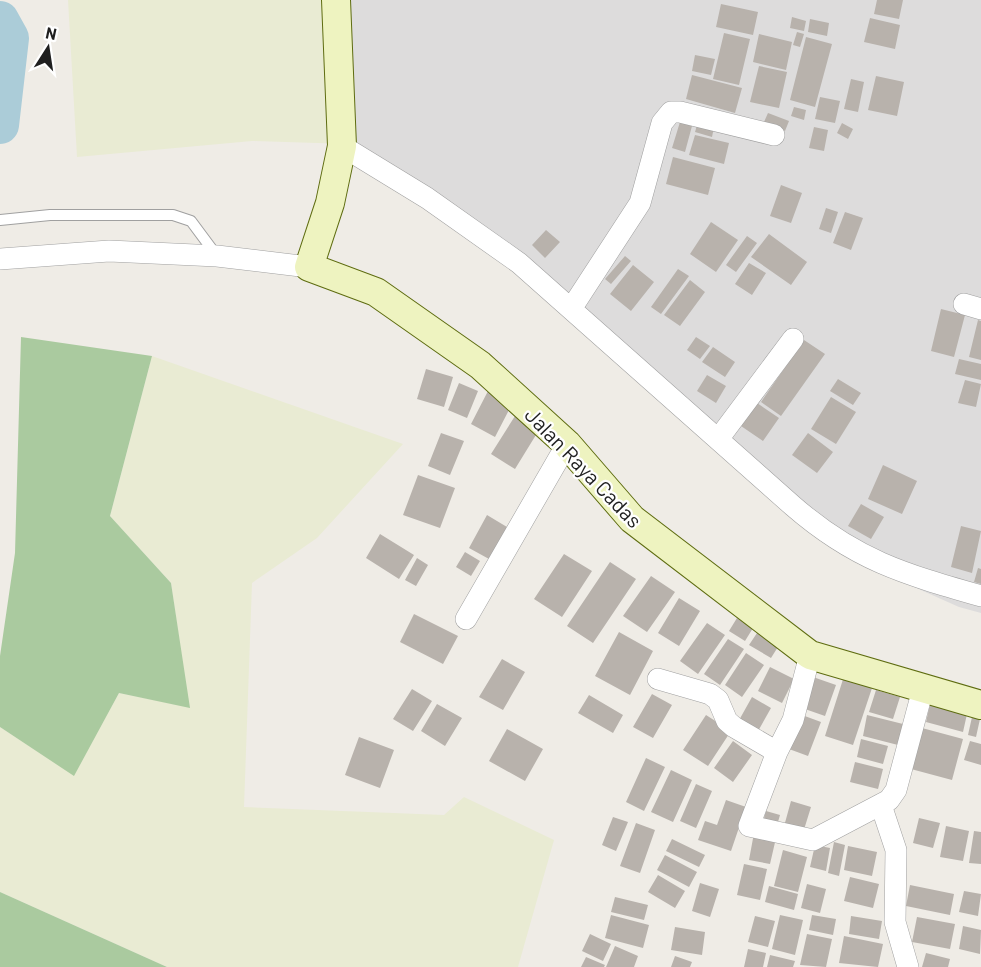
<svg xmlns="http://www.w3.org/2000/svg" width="981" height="967" font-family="Barlow,sans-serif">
<rect width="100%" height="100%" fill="#efece6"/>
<path fill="#dddcdc" d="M346 0H981V613L959 607 840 554 505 262 349 144Z"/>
<path fill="#e9ebd3" d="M68 0H346L349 144 252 141 77 157Z
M152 356 403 444 317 538 252 583 244 807 444 815 464 797 554 840 518 967H167L0 892V727L74 775 119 693 189 707 171 583 110 516Z"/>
<path fill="#aaca9f" d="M21 337 152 356 110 516 171 583 190 708 119 693 74 776 0 727V656L15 553Z
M0 892 167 967H0Z"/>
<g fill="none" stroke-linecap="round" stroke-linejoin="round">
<path stroke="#abccd8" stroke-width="38" d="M0 20 10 38 0 125"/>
</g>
<path fill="#b8b2ac" d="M877 0H903L899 19 874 14Z
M721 4 758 12 753 35 716 27Z
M792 17 806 21 804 31 790 28Z
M870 18 900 25 895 49 864 42Z
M810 19 829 23 827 36 808 32Z
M797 32 804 34 800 47 793 45Z
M724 33 750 39 739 85 713 79Z
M759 34 792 42 786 70 753 62Z
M806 37 832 44 815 107 790 100Z
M695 55 715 59 711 75 692 71Z
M759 66 787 72 779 108 750 102Z
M692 75 742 88 735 113 686 99Z
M876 76 904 82 897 116 868 110Z
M851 79 864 82 858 112 844 109Z
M820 97 840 101 835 123 815 119Z
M794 107 806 110 804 120 791 116Z
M768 113 789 121 785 131 764 122Z
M680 122 692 126 685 152 672 148Z
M698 122 714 127 712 137 695 132Z
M842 123 853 129 848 139 837 133Z
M814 127 828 130 824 151 809 148Z
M695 135 729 143 724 164 689 155Z
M673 157 715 168 708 195 666 184Z
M781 185 802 193 791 223 770 216Z
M826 208 838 212 831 233 819 229Z
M845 212 863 218 851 250 833 243Z
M711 222 738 240 716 272 690 254Z
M546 230 560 242 545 258 532 245Z
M769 234 807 262 791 285 751 257Z
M747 236 757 243 736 272 726 265Z
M625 256 631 261 611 284 605 279Z
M749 263 766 273 752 295 735 284Z
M633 265 654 282 631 311 610 294Z
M678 269 689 276 661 314 651 307Z
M690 280 705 292 680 326 664 315Z
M941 309 965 315 954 357 931 351Z
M978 320 981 321V360L969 357Z
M696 337 710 346 700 359 687 350Z
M804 340 825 354 781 416 761 402Z
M713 347 735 362 725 377 702 362Z
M959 359 981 364V380L955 374Z
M426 369 453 377 444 407 417 399Z
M707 375 726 386 716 403 697 391Z
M838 379 861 393 853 405 830 391Z
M965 380 981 384 976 407 958 403Z
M459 383 478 391 467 418 448 410Z
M488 391 512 404 495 437 471 424Z
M831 397 856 412 836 444 811 429Z
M757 403 779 418 763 441 741 426Z
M515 416 539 430 515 469 491 454Z
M441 433 464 441 450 475 428 466Z
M808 433 833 452 817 473 792 455Z
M883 465 917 481 902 514 868 499Z
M418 475 455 488 440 528 403 515Z
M861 504 884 517 871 539 848 526Z
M487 515 507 527 489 559 469 548Z
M961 526 981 531 972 573 951 567Z
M380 534 414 555 399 579 366 558Z
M465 552 480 561 471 576 456 567Z
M564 554 592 571 562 617 534 599Z
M417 558 428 565 416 586 405 580Z
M610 562 636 579 593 643 567 626Z
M978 568 981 569V584L974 582Z
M651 576 675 592 647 632 623 616Z
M679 598 700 611 679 646 658 633Z
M414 614 458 636 443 664 400 642Z
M737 618 753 628 745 641 729 631Z
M707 623 725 635 698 674 680 661Z
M759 630 781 642 771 658 749 645Z
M619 632 653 651 630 695 595 676Z
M728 639 744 649 720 685 704 674Z
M746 653 764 665 742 697 725 685Z
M502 659 525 672 503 710 479 697Z
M770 667 794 679 782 703 758 691Z
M845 673 874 682 853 745 825 736Z
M813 677 836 685 825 716 802 708Z
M412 689 432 701 413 731 393 719Z
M876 690 900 697 893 719 869 712Z
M652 694 672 705 653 738 633 727Z
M589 695 623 715 613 733 578 713Z
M752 697 771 708 757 733 738 722Z
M437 704 462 718 445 746 421 731Z
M930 704 967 714 963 732 926 722Z
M706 715 731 731 708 766 683 750Z
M802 715 821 722 808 756 789 749Z
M867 715 903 724 898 745 863 736Z
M972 717 980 719 976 737 968 735Z
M922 728 963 739 952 780 911 769Z
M507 729 543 749 525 781 489 761Z
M359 737 394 750 380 788 345 775Z
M861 739 888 746 883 764 857 757Z
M733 741 752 755 733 782 714 768Z
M970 741 981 744V765L964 760Z
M646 758 665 767 644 811 626 802Z
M855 762 883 769 878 789 850 782Z
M671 770 692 780 673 822 651 812Z
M696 784 712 791 696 828 680 821Z
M726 800 746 807 731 851 698 840 705 821 717 825Z
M791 801 811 807 802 836 783 830Z
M766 811 780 815 776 829 762 825Z
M613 817 628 822 616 851 602 845Z
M919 818 940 823 933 848 913 843Z
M636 823 655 830 640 873 620 866Z
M946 826 969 831 963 861 940 857Z
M974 831 981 832V864L969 863Z
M754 833 776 838 770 864 749 860Z
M672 839 705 855 699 867 666 851Z
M834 842 845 845 839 876 828 873Z
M815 845 830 848 826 871 810 867Z
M848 846 877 852 872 876 844 870Z
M783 850 807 857 798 892 774 886Z
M665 855 697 872 689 887 657 870Z
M744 864 767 869 760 900 737 895Z
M658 875 685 891 675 908 648 892Z
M850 877 879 884 873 908 844 901Z
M700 883 719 889 710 917 692 911Z
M807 884 826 889 820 913 801 908Z
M910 885 954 894 950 915 906 906Z
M769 886 798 894 794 910 765 902Z
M964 891 981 894 978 916 959 912Z
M615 897 648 905 644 920 611 912Z
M611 915 649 925 643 948 605 938Z
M780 915 803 920 795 955 772 949Z
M812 915 836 919 833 935 809 930Z
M755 916 775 921 768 947 748 942Z
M851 916 882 921 879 939 849 934Z
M917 917 955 924 950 949 912 942Z
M963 926 981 930 980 954 959 949Z
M675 927 705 932 702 955 671 950Z
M590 934 611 944 603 961 582 951Z
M807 934 832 939 826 967 800 965Z
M844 936 883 944 878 967 839 963Z
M615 946 638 956 634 967H606Z
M748 949 766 953 763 967H744Z
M926 953 950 959 948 967H922Z
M770 955 795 961 793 967H767Z
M675 956 692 962 690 967H671Z
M586 957 605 965 604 967H581Z"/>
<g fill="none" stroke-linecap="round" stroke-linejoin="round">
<g stroke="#a0a0a0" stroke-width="12">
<path id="lane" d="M0 220 50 215H173L191 221 217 256"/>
</g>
<g stroke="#a0a0a0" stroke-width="22">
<path id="street" d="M342 146 427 198 519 263 793 506C855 560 904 574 981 596
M0 259 109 251 217 256 309 267
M964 304 981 309
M571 309 640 203 662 123 671 112H680L774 135
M719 438 793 339
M466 619 567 444
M810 655 793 720 777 752 749 826 813 840 889 800 896 790 923 689
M658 679 710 694 718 700 727 721 734 727 777 752
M881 805 896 850 895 922 908 967"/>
</g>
<g stroke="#5e6c10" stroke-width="30">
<path id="secondary" d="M336 0 342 146 330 203 309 267 376 292 480 365 567 444 632 519 810 655 981 705"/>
</g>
<use href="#lane" stroke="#fff" stroke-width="10"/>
<use href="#street" stroke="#fff" stroke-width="21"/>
<use href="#secondary" stroke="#eef3c0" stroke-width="28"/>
</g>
<g text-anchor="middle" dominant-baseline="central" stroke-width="4.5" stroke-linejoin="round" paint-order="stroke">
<g font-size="21" fill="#1f1f1f" stroke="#fff">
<text transform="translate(584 467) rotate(46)">Jalan Raya Cadas</text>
</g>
</g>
<g transform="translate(48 48) rotate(12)" stroke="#ffffff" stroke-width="4.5" paint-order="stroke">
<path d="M0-4.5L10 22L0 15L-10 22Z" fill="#1f1f1f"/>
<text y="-9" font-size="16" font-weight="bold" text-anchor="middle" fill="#1f1f1f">N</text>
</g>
</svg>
